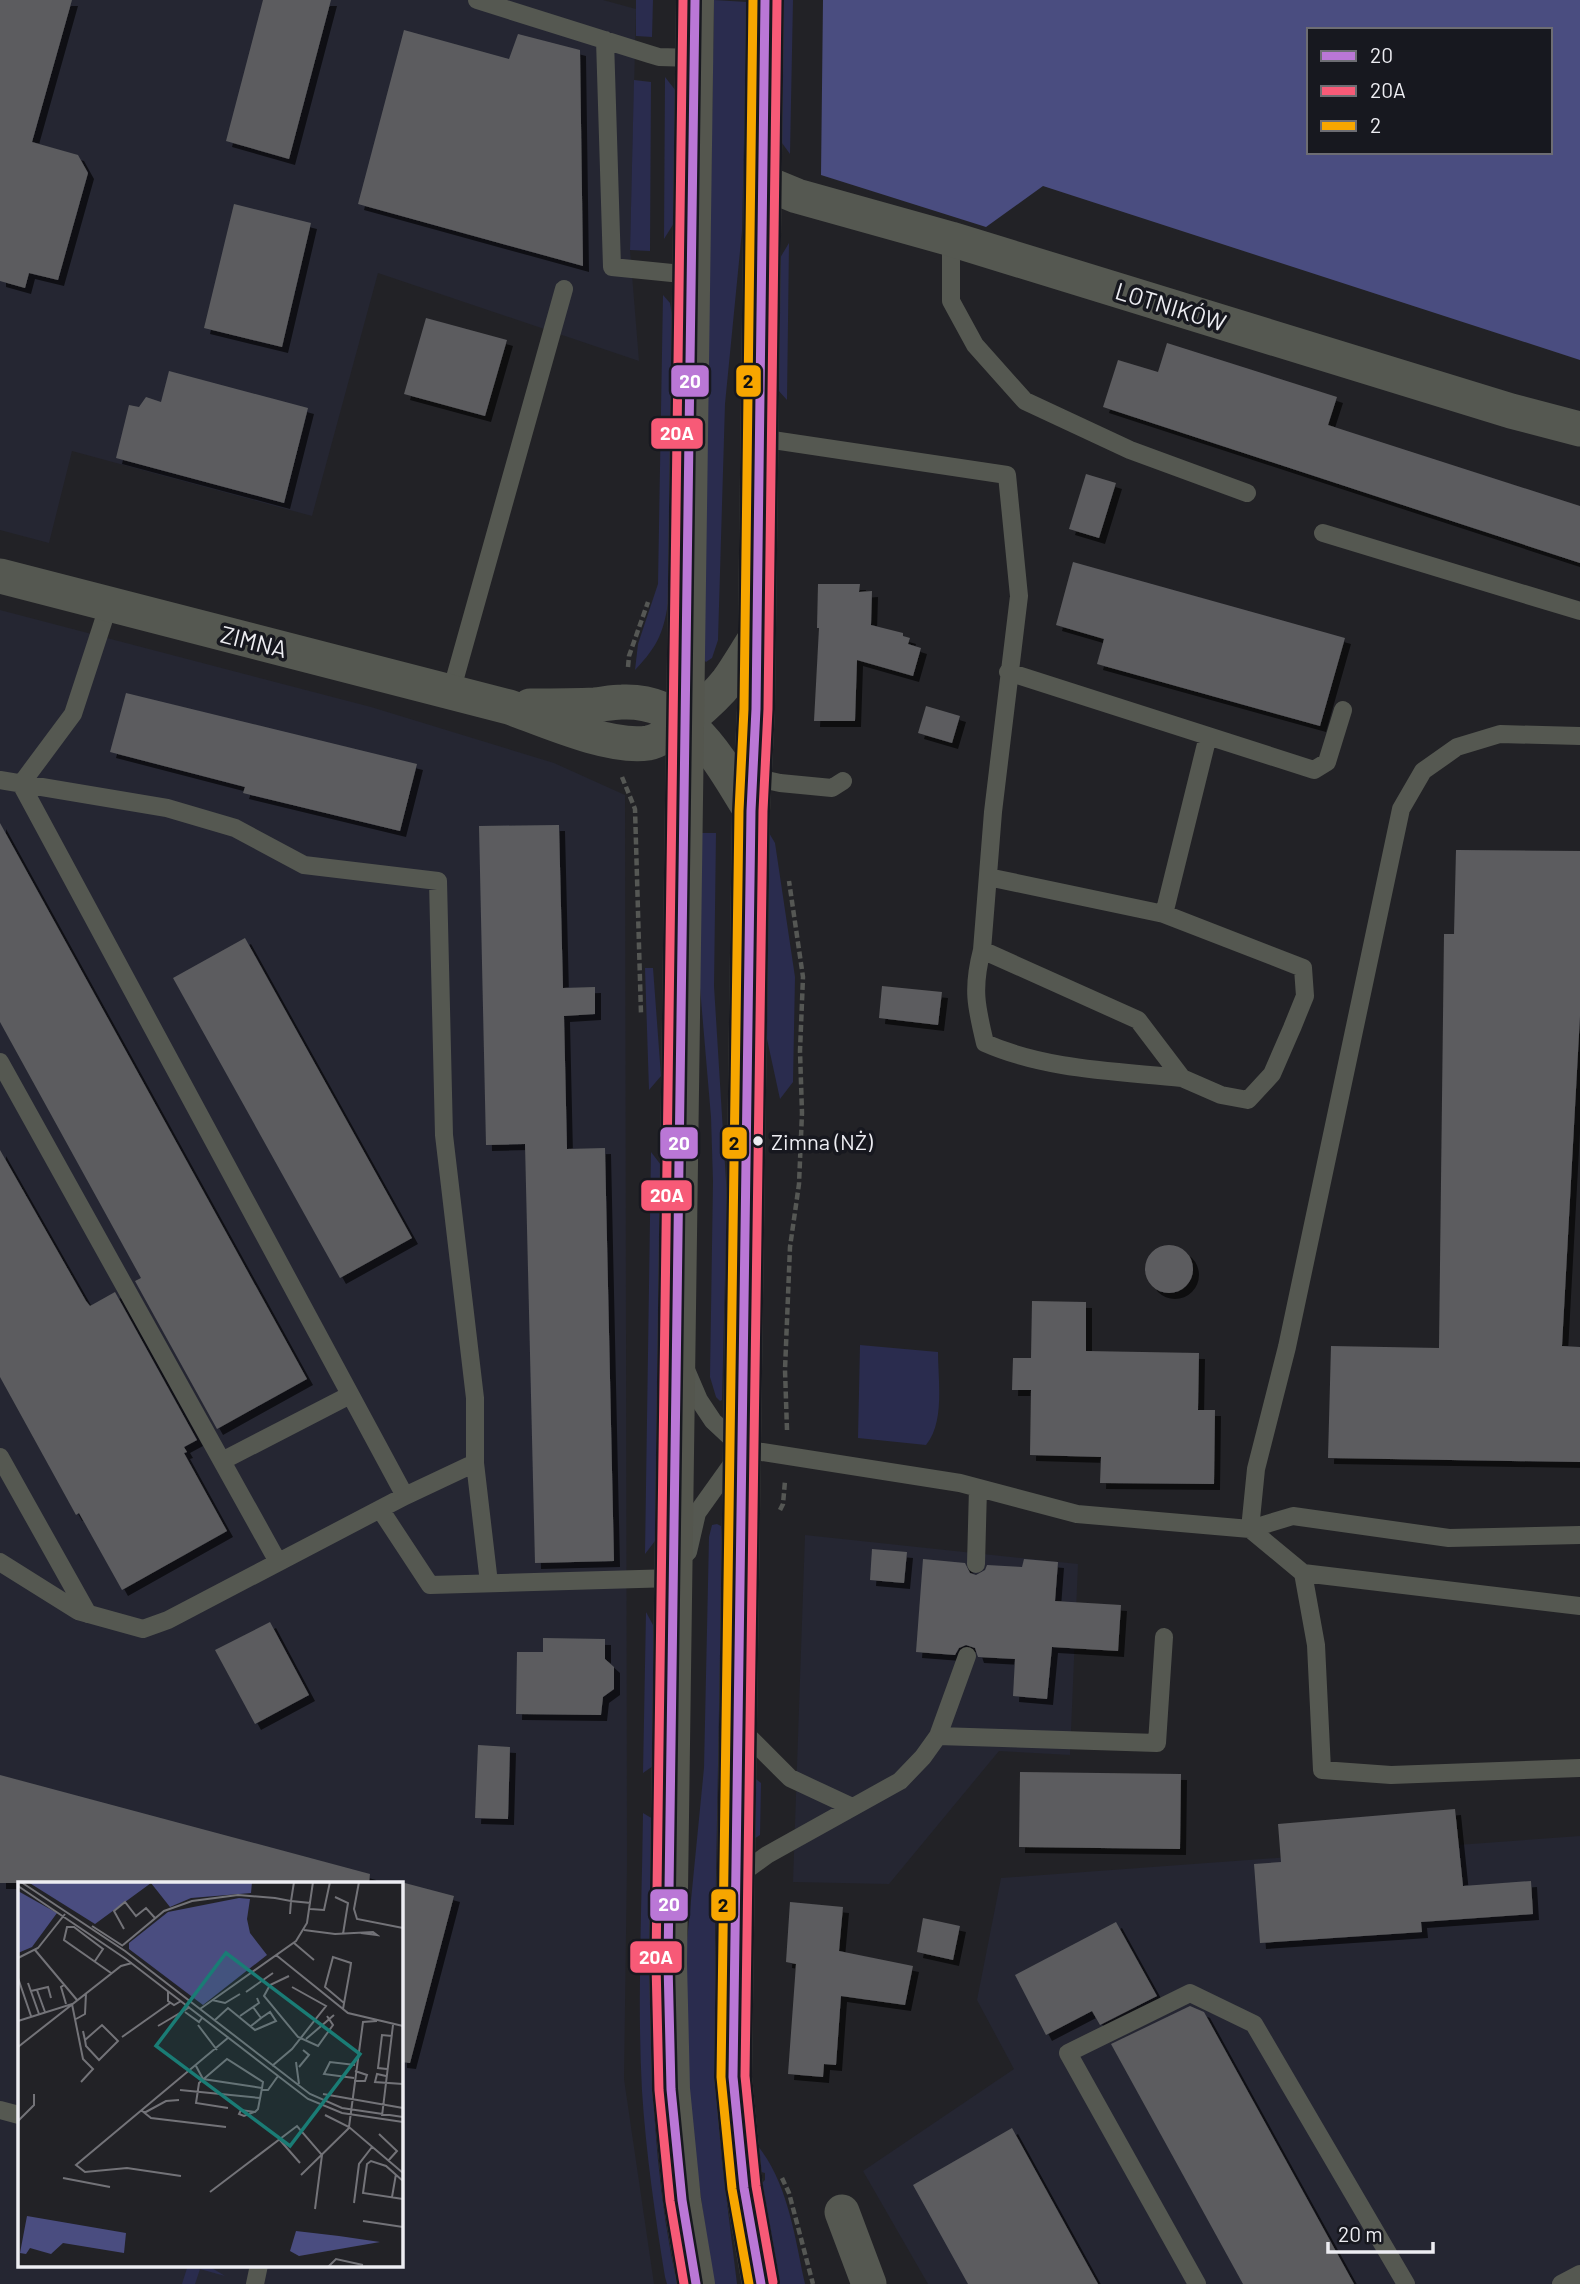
<svg xmlns="http://www.w3.org/2000/svg" width="1580" height="2284" font-family="Barlow,sans-serif">
<defs>
<filter id="shadow"><feDropShadow dx="6" dy="6" stdDeviation="0" flood-color="#0009"/></filter>
</defs>
<rect width="100%" height="100%" fill="#222226"/>
<path fill="#252632" fill-rule="evenodd" d="M0 0H603L636 9 630 250 639 361 378 273 312 516 72 451 49 543 0 530Z
M0 610 371 707 554 763 625 795 627 1862 624 2079 654 2284H0ZM19 1883H401V2265H19Z
M805 1535 1078 1564 1070 1755 999 1751 889 1884 793 1882Z
M1580 1836V2284H928L863 2171 1014 2069 977 2000 1001 1878Z"/>
<path fill="#2a2c4e" d="M636 0H653L652 37 636 36Z
M714 0 747 2 742 231 725 404 718 640 712 658 706 662 703 659Z
M782 0H793L790 154 782 143Z
M665 77 676 91 674 223 664 239Z
M634 80 651 82 650 251 630 250Z
M789 243 787 400 777 389 780 258Z
M663 295 670 303 672 315 669 597C664 631 659 645 635 670L638 644 658 584Z
M701 833H716L714 986 727 1197 722 1400 720 1401 716 1397 710 1377 713 1181 711 1117 699 976Z
M769 833 775 843 795 977 793 1082 780 1099 767 1039Z
M645 968H653L661 1076 649 1090Z
M651 1152 661 1165 655 1541 645 1554Z
M860 1345 938 1352C938 1380 945 1422 926 1445L858 1438Z
M717 1524 721 1526 722 1543 715 1932V2075L722 2162 737 2284H713L688 2105 686 1951 704 1768 709 1537 712 1525Z
M646 1612 653 1625 655 1689 653 1766 643 1773Z
M756 1779 761 1783 760 1835 754 1839Z
M643 1813 653 1819C650 1975 644 2131 677 2284H667L665 2277C655 2215 646 2153 642 2091 637 1998 642 1905 643 1813Z
M757 2145C788 2182 795 2238 805 2284H778L759 2186 765 2180V2173L758 2171Z
M188 2265H207L225 2276 200 2269 195 2284H182Z"/>
<path fill="#4a4d80" fill-rule="evenodd" d="M823 0H1580V360L1043 186 986 227 821 175ZM1309 30H1550V152H1309Z"/>
<path fill="#5c5c5f" filter="url(#shadow)" d="M0 0H72L32 142 78 155 88 173 58 280 29 273 25 288 0 281Z
M263 0H331L289 159 226 141Z
M404 30 509 59 518 34 580 50 583 266 358 204Z
M234 204 311 223 282 347 204 328Z
M426 318 507 340 485 416 404 394Z
M1167 343 1337 397 1328 425 1580 506V563L1103 407 1118 360 1158 372Z
M169 371 308 408 284 503 116 458 129 405 139 407 146 397 161 402Z
M1086 474 1116 483 1099 538 1069 529Z
M1073 562 1345 638 1320 726 1097 664 1104 639 1056 625Z
M818 584H860L859 592 872 591 871 625 903 633V636L910 638 908 644 921 648 913 676 857 660 855 721H814L819 628H817Z
M126 693 417 764 400 831 243 793 245 787 110 752Z
M926 706 960 716 952 743 918 733Z
M0 823 307 1379 217 1429 135 1281 141 1278 0 1022Z
M559 825 563 988 595 987V1014L564 1016 567 1149 605 1148 614 1561 535 1563 525 1144 486 1145 479 826Z
M1456 850 1580 851V1016L1562 1346 1580 1347V1462L1328 1458 1331 1346 1439 1348 1444 934H1454Z
M245 938 412 1238 340 1278 173 978Z
M882 986 942 992 938 1025 879 1018Z
M0 1150 86 1301 90 1306 115 1292 197 1440 184 1447 187 1452 184 1453 227 1531 122 1590 79 1513 76 1515 0 1377Z
M1145 1269a24 24 0 1 1 48 0a24 24 0 1 1-48 0Z
M1032 1301 1086 1302V1351L1199 1353 1198 1410H1215L1214 1484 1100 1483 1101 1457 1030 1455 1031 1390H1012L1013 1358H1031Z
M872 1549 907 1552 904 1583 870 1580Z
M923 1559 965 1563 970 1573 976 1575 985 1570 987 1565 1022 1567 1024 1559 1058 1562 1055 1601 1121 1605 1118 1651 1052 1647 1047 1699 1013 1696 1015 1659 978 1657 975 1648 966 1645 959 1648 955 1655 916 1652Z
M270 1622 309 1695 255 1724 215 1650Z
M543 1638 605 1639V1659L614 1667V1689L603 1697 601 1715 516 1714 517 1652H543Z
M478 1745 510 1747 508 1819 475 1818Z
M1020 1772 1181 1774 1180 1849 1019 1847Z
M0 1775 370 1874 369 1883H0Z
M1455 1809 1463 1886 1531 1881 1533 1914 1421 1922 1422 1932 1260 1943 1254 1864 1281 1862 1278 1824Z
M401 1882 454 1896 410 2063 401 2062Z
M790 1902 843 1907 839 1951 913 1966 905 2005 841 1996 836 2065 824 2064 823 2077 788 2074 796 1964 786 1962Z
M923 1918 960 1926 953 1960 917 1952Z
M1116 1922 1157 1996 1100 2025 1092 2011 1046 2035 1015 1975Z
M1190 2006 1204 2012 1354 2284H1243L1111 2044Z
M1012 2128 1098 2284H968L913 2185Z"/>
<g fill="none" stroke-linecap="round" stroke-linejoin="round">
<path stroke="#555754" stroke-width="4.5" stroke-dasharray="7 3.5" stroke-linecap="butt" d="M628 667 629 656 648 602
M622 777 635 809 641 1014
M787 1430 785 1370 790 1247 799 1184 802 1113 800 1051 803 977 789 881
M780 1510 783 1504 785 1481
M782 2178 789 2193 813 2284"/>
<path stroke="#555851" stroke-width="18" d="M477 0 649 54 659 57 694 58
M605 40 612 267 692 275
M951 239V301L975 345 1025 401 1130 450 1247 493
M760 438 1007 475 1019 596 993 812 982 950 1138 1020 1182 1078 1221 1095 1248 1100 1272 1074 1292 1028 1305 996 1303 968 1164 914
M1323 533 1580 611
M1008 672 1314 770 1327 762 1343 710
M451 692 564 289
M1580 736 1500 734 1457 747 1423 771 1401 809 1287 1347 1256 1469 1250 1529 1303 1573 1316 1645 1322 1770 1391 1775 1580 1768
M753 777 780 783 832 788 843 781
M0 780 167 808 235 828 304 865 438 881 444 1135 475 1398V1463L405 1496
M988 877 1164 914 1208 736
M982 950C972 988 976 1006 985 1043 1046 1070 1116 1071 1182 1078
M0 1062 278 1562
M687 1372 699 1400 713 1421 743 1449 960 1483 1077 1514 1250 1529 1293 1516 1449 1538 1580 1535
M0 1457 88 1614
M222 1461 350 1395
M475 1463 489 1583
M380 1509 430 1585 674 1578
M688 1552 697 1513 737 1457
M0 1562 78 1611 143 1629 168 1620 405 1496 21 784 73 714 109 604
M976 1564 978 1488
M1303 1573 1580 1606
M742 1730 790 1778 852 1807
M938 1736 1157 1743 1164 1637
M738 1876 767 1855 900 1781 923 1757 938 1736 967 1656
M0 2110 19 2115
M255 2284 259 2265
M1197 2284 1068 2053 1190 1993 1254 2024 1406 2284
M1561 2284 1580 2274"/>
<path stroke="#555851" stroke-width="35" d="M763 182 797 196 951 239 1511 411 1580 429
M0 576 509 707C545 720 610 749 648 743 670 739 714 699 728 681 738 667 747 651 757 636
M530 706C552 706 573 706 595 705 604 704 613 702 622 702 690 699 720 762 751 811
M842 2212 869 2284"/>
<path stroke="#54564e" stroke-width="38" d="M695 0 668 1963 671 2089 682 2200 696 2284
M761 2284 744 2188 733 2077 751 811 756 709 765 0"/>
<g stroke="#17181f" stroke-width="14">
<path id="bus-1" d="M695 0 668 1963 671 2089 682 2200 696 2284
M761 2284 744 2188 733 2077 751 811 756 709 765 0"/>
</g>
<g stroke="#17181f" stroke-width="14">
<path id="bus-2" d="M683 0 656 1963 659 2090 670 2201 684 2284
M773 2282 756 2186 745 2076 763 811 768 709 777 0"/>
</g>
<g stroke="#17181f" stroke-width="14">
<path id="bus-3" d="M749 2284 732 2189 721 2077 739 811 744 709 753 0"/>
</g>
<use href="#bus-1" stroke="#ba77d6" stroke-width="9"/>
<use href="#bus-2" stroke="#f75a77" stroke-width="9"/>
<use href="#bus-3" stroke="#f7a600" stroke-width="9"/>
</g>
<circle fill="#ededf2" stroke="#17181f" stroke-width="2.5" cx="758" cy="1141" r="6"/>
<g text-anchor="middle" dominant-baseline="central" stroke-width="7" stroke-linejoin="round" paint-order="stroke">
<g font-size="22" fill="#ededf2" stroke="#17181f" text-anchor="start">
<text x="771" y="1141">Zimna (NŻ)</text>
</g>
<g font-size="24" fill="#ededf2" stroke="#17181f">
<text transform="translate(1171 306) rotate(17)">LOTNIKÓW</text>
<text transform="translate(254 641) rotate(14)">ZIMNA</text>
</g>
</g>
<g transform="translate(18 1882)">
<rect width="385" height="385" fill="#222226"/>
<path d="M10 0H234L233 11 173 16 152 25 133 1 77 42ZM0 9 39 31 14 65 0 71ZM221 16 232 17 229 37 232 51 249 73 185 123 111 67V61L150 30ZM9 334 108 351 106 371 45 361 33 372 12 366 8 372 2 371ZM278 349 321 354 362 360 281 374 272 369Z" fill="#4a4d80"/>
<path fill="none" stroke="#737378" stroke-width="2" d="M3 0 107 69 292 212 324 226 385 235M276 0 273 19 293 21M341 0 336 27 339 37 385 46M0 4 108 77 290 217 324 231 385 240M317 15 330 21 325 52M292 27 306 28 312 0M74 44 105 64M106 47 96 29 107 20 118 34 128 26 137 36M286 48 317 52 355 50 359 53 343 51M276 61 296 78M105 63 146 29 174 19 220 13 257 16 273 19 272 32M17 68 59 118M258 73 330 131 385 144M0 76 20 66 47 32M77 79 85 67 56 45H49L46 58 93 91M271 94 252 103 246 114 280 155 300 164 315 143 309 134M0 96 13 134M10 101 21 132M46 103 43 105 48 122M19 108 27 130M13 109 30 105 33 116M150 110V119L156 123 163 119M228 110 255 91M194 118 207 121 222 112M182 127 278 59 289 41 295 0M325 127 332 88 333 81 315 75 307 105 326 121M167 130 181 140 184 136M222 134 241 121 239 116M58 137 67 132 68 111M197 138 210 126 237 148 258 139 252 130 243 136M0 139 54 122 65 177 75 187 63 200M180 143 199 168M140 144 172 125M233 144 243 136 235 125M65 149 67 158 68 164 81 178 100 159 84 143 67 158M104 155 152 121M288 157 316 133M0 165 103 84 114 81M278 180 281 202M178 184 185 197 244 206 240 227 237 230H236L226 234 221 232 223 228 237 230M254 184 274 167 308 124 274 105M281 185 291 173 285 168M369 187 360 186 364 153 374 154M368 194 359 192 357 200 385 202M336 196 306 192 312 180 337 183M336 199H347L349 193 337 189M162 208 242 216M243 208H250L260 194M305 212 385 226M210 226 178 221 181 201 209 177 245 200 244 206M123 228 133 236 208 245M126 231 148 219 161 218M307 233 331 245 385 291M364 234 375 143M0 239 16 223V212M331 245 345 140 359 139M361 252 379 269 370 279M261 257 282 281M283 293 332 245M163 294 109 286 67 290 58 283 211 155M45 296 92 305M385 299 368 284 353 279 349 282 345 311 385 317M192 310 279 244 304 273 297 327M374 315 378 292M336 321 341 282 354 265M345 339 385 345M310 385 318 377 345 383"/>
<path fill="#1a7c75" fill-opacity="0.15" stroke="#1a7c75" stroke-width="3.5" d="M208 71 342 172 272 264 138 164Z"/>
<rect width="385" height="385" fill="none" stroke="#ededf2" stroke-width="3.5"/>
</g>
<g stroke="#17181f" stroke-width="2.5">
<rect x="670" y="364" width="40" height="34" rx="7" fill="#ba77d6"/>
<rect x="735" y="364" width="27" height="34" rx="7" fill="#f7a600"/>
<rect x="650" y="417" width="54" height="33" rx="7" fill="#f75a77"/>
<rect x="659" y="1126" width="40" height="34" rx="7" fill="#ba77d6"/>
<rect x="721" y="1126" width="27" height="34" rx="7" fill="#f7a600"/>
<rect x="640" y="1179" width="53" height="33" rx="7" fill="#f75a77"/>
<rect x="649" y="1888" width="40" height="34" rx="7" fill="#ba77d6"/>
<rect x="710" y="1888" width="27" height="34" rx="7" fill="#f7a600"/>
<rect x="629" y="1940" width="54" height="34" rx="7" fill="#f75a77"/>
</g>
<g font-size="19" text-anchor="middle" font-weight="bold" fill="#fff">
<text x="690" y="388">20</text>
<text x="677" y="440">20A</text>
<text x="679" y="1150">20</text>
<text x="667" y="1202">20A</text>
<text x="669" y="1911">20</text>
<text x="656" y="1964">20A</text>
</g>
<g font-size="19" text-anchor="middle" font-weight="bold" fill="#111">
<text x="748" y="388">2</text>
<text x="734" y="1150">2</text>
<text x="723" y="1912">2</text>
</g>
<rect x="1307" y="28" width="245" height="126" fill="#17181f" stroke="#6d6d73" stroke-width="2"/>
<rect x="1321" y="51" width="35" height="10" fill="#ba77d6" stroke="#6d6d73" stroke-width="2"/>
<text x="1370" y="63" font-size="21" fill="#ededf2">20</text>
<rect x="1321" y="86" width="35" height="10" fill="#f75a77" stroke="#6d6d73" stroke-width="2"/>
<text x="1370" y="98" font-size="21" fill="#ededf2">20A</text>
<rect x="1321" y="121" width="35" height="10" fill="#f7a600" stroke="#6d6d73" stroke-width="2"/>
<text x="1370" y="133" font-size="21" fill="#ededf2">2</text>
<path d="M1328 2242v10h105v-10" fill="none" stroke="#ededf2" stroke-width="3.5"/>
<text x="1338" y="2242" font-size="21" fill="#ededf2" stroke="#17181f" stroke-width="5" paint-order="stroke">20 m</text>
</svg>
